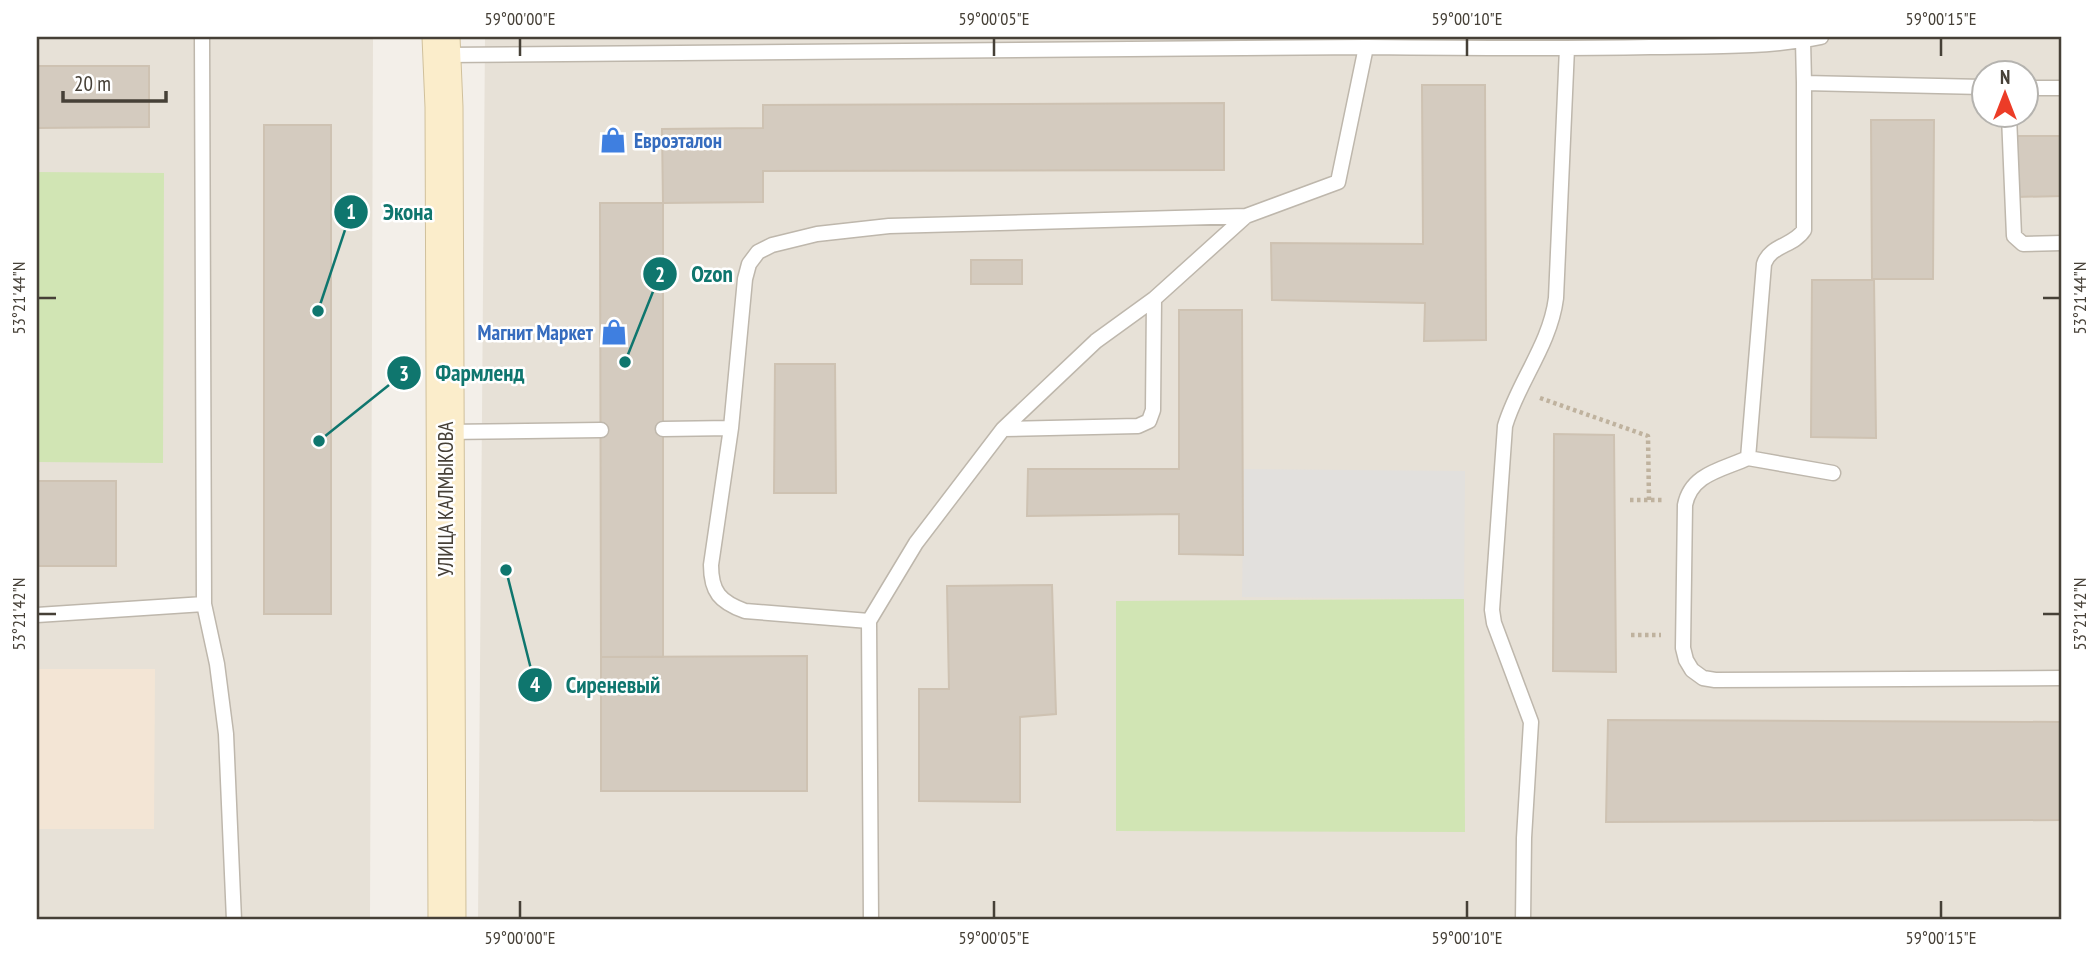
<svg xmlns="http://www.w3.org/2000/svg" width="2099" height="957" font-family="'PT Sans Narrow',sans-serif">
<rect width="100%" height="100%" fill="#f3efe9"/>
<path fill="#e7e1d7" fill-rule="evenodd" d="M37 37H373L370 920H37Z
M485 37H2062V920H478ZM1983 74H2025V116H1983Z"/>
<path fill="#f3e5d5" d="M37 669H155L154 829H37Z"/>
<path fill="#d1e5b4" d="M37 172 164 173 163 463 37 462Z
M1464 599 1465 832 1116 831V601Z"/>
<path fill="#e2e0dd" d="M1244 469 1465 471 1464 599 1242 597Z"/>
<path fill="#d4cbbf" stroke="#cec2b2" stroke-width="2" d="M37 66H149V127L37 128Z
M1422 85H1485L1486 340 1424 341 1425 303 1272 300 1271 243 1423 244Z
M1224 103V170L763 171V202L663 203 662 129 763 128V105Z
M1871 120H1934L1933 279H1874L1876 438 1811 437 1812 280H1872Z
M264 125H331V614H264Z
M2016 136H2062V196L2016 197Z
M600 203H663V657H601Z
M971 260H1022V284H971Z
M1179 310H1242L1243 555 1179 554V514L1027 516 1028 469H1179Z
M775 364H835L836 493H774Z
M1554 434 1614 435 1616 672 1553 671Z
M37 481H116V566H37Z
M1052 585 1056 714 1020 717V802L919 801V689H949L947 586Z
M807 656V791H601V657Z
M1608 720 2062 722V820L1606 822Z"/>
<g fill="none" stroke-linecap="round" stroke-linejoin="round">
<g stroke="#beb7ac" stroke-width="17">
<path id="lane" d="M202 37 204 604 217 664 226 734 234 920
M1803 40 1804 83 1983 87
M443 55 1366 47
M1804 83V230C1794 246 1770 245 1764 264L1748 458C1721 470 1691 474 1685 505L1683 648 1686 660 1692 670 1703 678 1715 680 2062 678
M2025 88H2062
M2009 116 2014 236 2023 244 2062 243
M731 428 711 565C711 592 720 602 745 611L869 621
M663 429 731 428 745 279 749 264 758 252 772 245 817 234 889 226 1246 216 1338 182 1366 47C1461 48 1555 49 1650 47 1707 46 1765 48 1821 37
M1003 429 1138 426 1149 421 1153 410 1154 299 1246 216
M445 432 601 430
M1748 458 1833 473
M37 615 204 604
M871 920 869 621 916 543 1003 429 1096 341 1154 299
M1523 920 1524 838 1531 722 1494 623 1492 610 1505 426C1518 382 1550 345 1556 298L1567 48"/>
</g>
<g stroke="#d0c09b" stroke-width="39">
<path id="secondary" d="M441 37 444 107 447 920"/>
</g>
<path stroke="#bfb29e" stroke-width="4.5" stroke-dasharray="3.5 3.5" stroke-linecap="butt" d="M1540 398 1648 436 1649 500
M1630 500H1664
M1631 635H1661"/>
<use href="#lane" stroke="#fff" stroke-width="14"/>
<use href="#secondary" stroke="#fbedcb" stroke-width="37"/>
</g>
<path fill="none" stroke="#464037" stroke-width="2.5" d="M520 38V56M994 38V56M1467 38V56M1941 38V56M38 298H56M2043 298H2060M38 614H56M2043 614H2060M520 901V918M994 901V918M1467 901V918M1941 901V918"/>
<defs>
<g id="shop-bare" transform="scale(2.1)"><path d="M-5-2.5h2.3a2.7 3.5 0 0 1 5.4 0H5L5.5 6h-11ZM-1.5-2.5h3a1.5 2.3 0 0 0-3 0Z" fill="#3f7fe0" stroke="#fff" stroke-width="2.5" paint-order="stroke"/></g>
</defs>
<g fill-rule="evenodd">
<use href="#shop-bare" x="613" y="140"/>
<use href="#shop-bare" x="614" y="332"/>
</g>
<g text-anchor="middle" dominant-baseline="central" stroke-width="5" stroke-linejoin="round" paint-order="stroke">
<g font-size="21" font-weight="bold" fill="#366cbe" stroke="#fff" text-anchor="start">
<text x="634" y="140">Евроэталон</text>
<text x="593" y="332" text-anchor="end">Магнит Маркет</text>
</g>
<g font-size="21" fill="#464037" stroke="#fff">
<text transform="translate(445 499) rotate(-90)">УЛИЦА КАЛМЫКОВА</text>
</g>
</g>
<path fill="none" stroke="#0f766e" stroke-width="2.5" d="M318 311L351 212M625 362L660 274M319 441L404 373M506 570L535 685"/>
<g fill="#0f766e" stroke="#fff" stroke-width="2.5">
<circle cx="318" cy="311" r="7"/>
<circle cx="625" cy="362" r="7"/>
<circle cx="319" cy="441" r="7"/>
<circle cx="506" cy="570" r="7"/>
<circle cx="351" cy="212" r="18"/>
<circle cx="660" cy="274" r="18"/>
<circle cx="404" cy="373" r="18"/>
<circle cx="535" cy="685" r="18"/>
</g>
<g font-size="21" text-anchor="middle" font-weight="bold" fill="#fff">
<text x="351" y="219">1</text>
<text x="660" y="282">2</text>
<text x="404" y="381">3</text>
<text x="535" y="692">4</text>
</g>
<g font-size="23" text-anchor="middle" font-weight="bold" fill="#0f766e" stroke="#fff" stroke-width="5" stroke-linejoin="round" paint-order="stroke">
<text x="408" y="220">Экона</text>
<text x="712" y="282">Ozon</text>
<text x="480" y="381">Фармленд</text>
<text x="613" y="693">Сиреневый</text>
</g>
<rect width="2099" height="957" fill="none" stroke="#ffffff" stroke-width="77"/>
<g transform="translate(2005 94)"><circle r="33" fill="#ffffff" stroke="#b5b3af" stroke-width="2"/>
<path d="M0-5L12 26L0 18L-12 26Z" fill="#ec3c27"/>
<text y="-10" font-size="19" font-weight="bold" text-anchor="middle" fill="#464037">N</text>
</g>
<path d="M63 91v10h103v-10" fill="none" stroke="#464037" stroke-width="3.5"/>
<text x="74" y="91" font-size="21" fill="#464037" stroke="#ffffff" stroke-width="5" paint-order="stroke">20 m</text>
<rect x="38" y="38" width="2022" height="880" fill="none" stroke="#464037" stroke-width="2.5"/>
<g font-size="18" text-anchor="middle" fill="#464037">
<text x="520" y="25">59°00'00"E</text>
<text x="994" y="25">59°00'05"E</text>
<text x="1467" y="25">59°00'10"E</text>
<text x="1941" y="25">59°00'15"E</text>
<text transform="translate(19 298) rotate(-90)" y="6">53°21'44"N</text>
<text transform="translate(2080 298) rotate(-90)" y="6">53°21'44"N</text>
<text transform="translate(19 614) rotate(-90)" y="6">53°21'42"N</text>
<text transform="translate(2080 614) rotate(-90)" y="6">53°21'42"N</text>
<text x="520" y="944">59°00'00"E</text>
<text x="994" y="944">59°00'05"E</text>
<text x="1467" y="944">59°00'10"E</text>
<text x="1941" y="944">59°00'15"E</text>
</g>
</svg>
